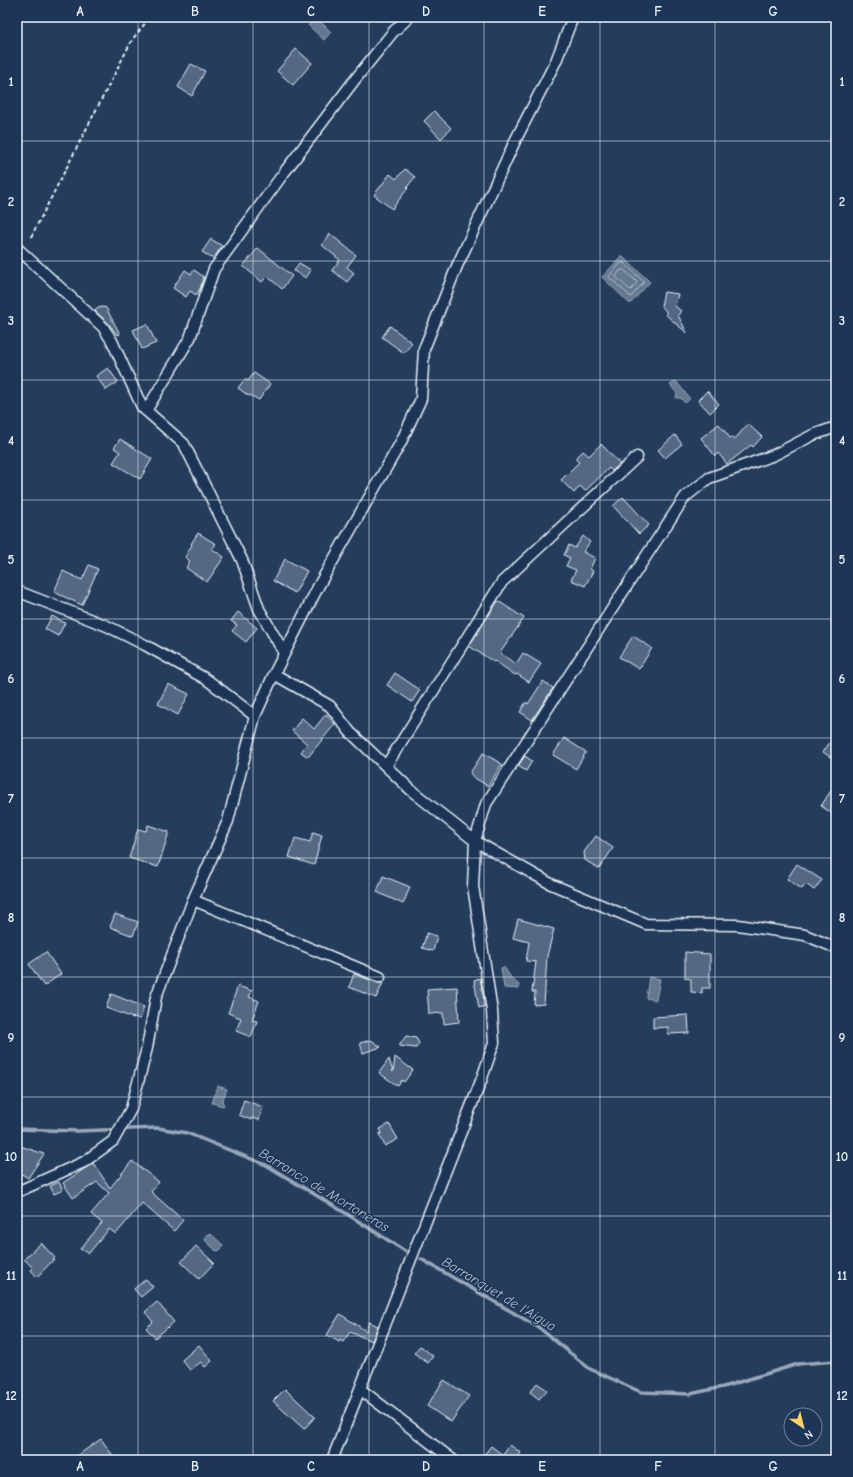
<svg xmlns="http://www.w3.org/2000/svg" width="853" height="1477" font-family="'Comic Neue',sans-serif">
<rect width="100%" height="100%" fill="#253d5d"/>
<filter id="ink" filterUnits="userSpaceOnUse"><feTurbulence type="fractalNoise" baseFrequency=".025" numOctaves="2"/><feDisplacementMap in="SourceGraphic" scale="8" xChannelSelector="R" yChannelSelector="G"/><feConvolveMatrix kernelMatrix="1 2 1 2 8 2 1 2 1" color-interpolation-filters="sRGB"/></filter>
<g filter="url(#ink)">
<path fill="#657890" stroke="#99a8ba" d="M316 17 331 32 324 40 308 25Z
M622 256 650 282 630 304 602 277Z
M676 381 690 399 685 403 681 398H676L677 393 670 385Z
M504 967 512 979 519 985V989L504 988 501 968Z
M649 977 660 979 656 1000 646 998Z
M218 1086 227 1089 222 1102 224 1104 223 1106 212 1103Z
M208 1234 210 1235 211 1234 223 1245 221 1250 216 1251 205 1240 206 1235Z"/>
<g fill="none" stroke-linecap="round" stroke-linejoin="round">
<path stroke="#b4c1ce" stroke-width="1" d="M621 263H624L644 282 631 297 609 277Z
M621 270H624L637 282 636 284 631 290 629 289 616 277Z"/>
<path stroke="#99a8ba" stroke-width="3.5" d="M17 1129 77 1131 158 1128 187 1133 266 1165 347 1214 405 1251
M421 1259 538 1327 590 1369 641 1392 690 1394 723 1387 798 1364 836 1361"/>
</g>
<path fill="#536782" stroke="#e8f1f8" d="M296 49 312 63 293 85 277 71Z
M191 64 205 71 192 96 178 87Z
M434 111 451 128 441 139 424 121Z
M405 169 415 177 407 187 408 188 392 209 374 195 390 174 396 179Z
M330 234 356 255 347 267 354 273 347 282 332 270 340 260 322 245Z
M211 239 222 246 213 259 202 252Z
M258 248 292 276 282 289 267 276 262 282 243 266Z
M299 263 311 270 306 278 294 271Z
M185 270 191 274 194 270 204 277 200 289 196 295 190 291 186 297 173 288Z
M664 292 678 294 675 306 681 311 678 315 687 333 666 315V311L661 306Z
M103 307 106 308 120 334 118 335 107 322 95 311 98 308Z
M147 324 156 343 142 349 133 330Z
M390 326 412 343 404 353 382 337Z
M108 368 118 382 106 390 96 376Z
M254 373 270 384 259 400 250 395 249 396 238 388 245 379 248 381Z
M707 391 719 404 710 413 698 400Z
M719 424 730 438 732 437 734 440 748 424 762 437 753 447 751 445 727 464 718 453 715 456 701 438Z
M675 435 682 444 665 458 658 450Z
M120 439 152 459 140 479 113 463 120 452 114 448Z
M601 444 620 464 612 471 609 468 585 491 580 486 574 493 561 480 579 462 575 459 583 451 589 456Z
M623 497 649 525 639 534 613 506Z
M198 533 216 544 212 549 224 557 207 582 186 568 190 561 185 557 192 545 191 544Z
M583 536 590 542 583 552 595 558 590 569 593 571 585 586 571 580 576 570 566 566 570 558 564 555 569 545 575 548Z
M285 559 307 571 295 593 273 581Z
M89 565 98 569 82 605 54 592 63 571 82 580Z
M498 601 524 618 500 653 516 664 523 653 541 664 529 682 517 674 515 675 495 661 494 662 469 646Z
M238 612 257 628 246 642 232 631 237 625 231 621Z
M52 616 65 623 58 636 45 629Z
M633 636 652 648 639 669 619 657Z
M395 673 420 690 412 702 387 685Z
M543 681 553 688 532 720 520 712 526 702 528 704Z
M168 684 189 694 178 715 158 704Z
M326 714 335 724 308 757 301 752 307 744 292 731 302 718 314 729Z
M836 734V761L823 752Z
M564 738 586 752 576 769 553 755Z
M483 753 502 764 488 786 473 777 470 773Z
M525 756 532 761 526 771 518 766Z
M836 783V816L821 806Z
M148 825 169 832 158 867 129 858 138 829 146 831Z
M313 832 322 835 314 865 289 857 295 838 310 842Z
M596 836 613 848 599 869 585 860 584 852Z
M797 864 822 880 814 890 806 884 802 889 787 879Z
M383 876 410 887 403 904 377 892Z
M115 914 138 922 133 936 110 927Z
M518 919 554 929 547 956 544 1004 534 1005 535 992H532L536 962 526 961 529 942 513 938Z
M427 933 437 936 433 951 422 948Z
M46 952 61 974 44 986 29 964Z
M685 952 710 954V988H702V993L691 992V979L685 978Z
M354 974 378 983H383L376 998 349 987Z
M480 978 485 1006 479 1008 474 980Z
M238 986 252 991 249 997 259 1001 252 1020 257 1021 251 1037 236 1031 241 1018 228 1013Z
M457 987 459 1022 444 1024 443 1013 429 1014 427 989Z
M111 994 144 1007 140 1019 134 1017 133 1018 106 1008Z
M688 1015 689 1033 668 1034V1027L653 1028V1017Z
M406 1036 416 1038 419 1043 416 1048 399 1046Z
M371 1040 381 1047 363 1053 360 1043Z
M395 1057 413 1070 404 1082 402 1080 398 1086 379 1073 389 1059 393 1072Z
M244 1100 263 1107 259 1120 251 1118V1120L239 1115Z
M389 1124 398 1139 385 1146 379 1134 382 1133 380 1129Z
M17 1145 44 1154 28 1178 17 1171Z
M132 1161 159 1182 151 1192 183 1220 174 1231 142 1203 116 1234 109 1229 89 1253 80 1249 102 1223 91 1214 109 1193 97 1182 73 1198 63 1183 93 1163 110 1188Z
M59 1182 63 1190 54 1194 50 1186Z
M41 1243 55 1258 37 1277 31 1270 33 1268 24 1259Z
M196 1246 214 1263 199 1279 181 1262Z
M146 1279 153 1287 141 1297 134 1289Z
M157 1302 174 1322 155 1338 146 1328 153 1322 145 1312Z
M340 1314 366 1331 369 1322 378 1326 372 1341 350 1332 343 1342 340 1340 339 1342 327 1335Z
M199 1345 212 1361 205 1367 201 1362 190 1370 182 1360Z
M420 1346 433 1356 428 1363 414 1353Z
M444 1380 469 1396 451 1422 427 1406Z
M537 1383 547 1390 539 1399 530 1392Z
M285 1389 315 1417 304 1429 273 1401Z
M101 1439 116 1460H71Z
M510 1445 521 1453 515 1460H489L484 1455 491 1446 503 1455Z"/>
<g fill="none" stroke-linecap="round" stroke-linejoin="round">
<g stroke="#e8f1f8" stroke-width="13">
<path id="street" d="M17 248 103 327 112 341 142 407 184 444 242 560 259 609 284 653
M146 411 190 338 214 269 283 174 353 82 393 32 409 17
M17 591 107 626 145 645 206 679 255 716
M274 674 330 706 350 732 412 791 475 841 551 884 646 924 738 925 805 935 836 948
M386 766 502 582 637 457
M193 900 380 977
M17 1192 84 1162 113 1141 131 1109 147 1048 156 997 193 900 228 821 255 716 274 674 319 585 401 442 421 399 424 349 457 266 516 139 556 61 573 17
M360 1389 453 1460
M332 1460 481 1081 494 1043 492 1011 473 886 475 841 486 804 641 564 685 497 709 478 774 455 813 435 836 427"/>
</g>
<path stroke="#e8f1f8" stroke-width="2" stroke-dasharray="4 3" stroke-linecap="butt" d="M31 237 132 40 150 17"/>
<use href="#street" stroke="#1d3557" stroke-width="10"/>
</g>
</g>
<path fill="none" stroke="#e8f1f8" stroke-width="1" stroke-opacity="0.55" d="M138 17V1460M253 17V1460M369 17V1460M484 17V1460M600 17V1460M715 17V1460M17 141H836M17 261H836M17 380H836M17 500H836M17 619H836M17 738H836M17 858H836M17 977H836M17 1097H836M17 1216H836M17 1336H836"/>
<g text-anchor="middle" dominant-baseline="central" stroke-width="3" stroke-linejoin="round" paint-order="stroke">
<g font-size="14" font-style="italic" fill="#b4c1ce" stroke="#1d3557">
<text transform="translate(324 1190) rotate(31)">Barranco de Mortoneras</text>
<text transform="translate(499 1294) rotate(31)">Barranquet de l'Aigua</text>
</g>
</g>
<rect width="853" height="1477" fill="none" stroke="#1d3557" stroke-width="44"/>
<g transform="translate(803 1427) rotate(145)"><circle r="19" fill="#1d3557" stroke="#6e8097"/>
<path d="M0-3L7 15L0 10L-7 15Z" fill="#ffd166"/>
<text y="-6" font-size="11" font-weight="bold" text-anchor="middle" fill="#e8f1f8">N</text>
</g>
<rect x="22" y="22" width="809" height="1433" fill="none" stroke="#e8f1f8" stroke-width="1.5"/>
<g font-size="13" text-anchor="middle" font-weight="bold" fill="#e8f1f8">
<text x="80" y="16">A</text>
<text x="195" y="16">B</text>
<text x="311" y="16">C</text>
<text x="426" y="16">D</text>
<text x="542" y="16">E</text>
<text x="658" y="16">F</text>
<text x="773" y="16">G</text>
<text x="11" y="86">1</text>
<text x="842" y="86">1</text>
<text x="11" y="206">2</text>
<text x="842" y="206">2</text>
<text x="11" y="325">3</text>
<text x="842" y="325">3</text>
<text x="11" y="445">4</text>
<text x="842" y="445">4</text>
<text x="11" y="564">5</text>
<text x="842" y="564">5</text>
<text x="11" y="683">6</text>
<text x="842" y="683">6</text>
<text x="11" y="803">7</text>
<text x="842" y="803">7</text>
<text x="11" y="922">8</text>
<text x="842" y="922">8</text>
<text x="11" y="1042">9</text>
<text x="842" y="1042">9</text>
<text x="11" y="1161">10</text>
<text x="842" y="1161">10</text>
<text x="11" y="1280">11</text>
<text x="842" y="1280">11</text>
<text x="11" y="1400">12</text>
<text x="842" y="1400">12</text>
<text x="80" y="1471">A</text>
<text x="195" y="1471">B</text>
<text x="311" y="1471">C</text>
<text x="426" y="1471">D</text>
<text x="542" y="1471">E</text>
<text x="658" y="1471">F</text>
<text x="773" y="1471">G</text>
</g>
</svg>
